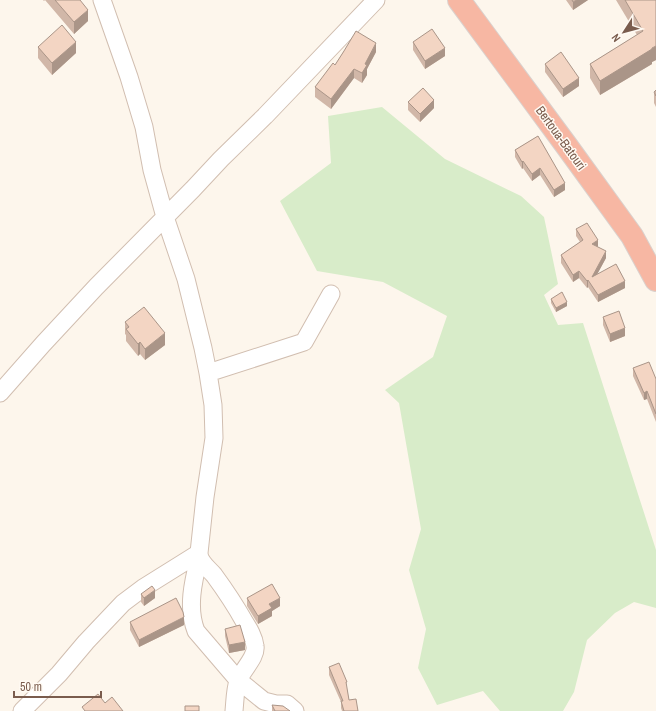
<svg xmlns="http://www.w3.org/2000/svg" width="656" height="711" font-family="'Archivo Narrow',sans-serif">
<rect width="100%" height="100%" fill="#fdf6ec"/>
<path fill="#d8ecc9" d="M382 107 445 159 521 196 544 217 558 284 544 295 558 325 583 323 656 550V608L634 602 615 613 587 640 574 692 563 711H500L483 691 437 705 418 668 426 629 409 570 421 529 399 403 385 390 433 357 447 316 383 282 317 271 280 201 331 163 328 116Z"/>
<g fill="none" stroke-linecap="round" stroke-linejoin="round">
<g stroke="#d1beb0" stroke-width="19">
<path id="minor" d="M102 0 129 77 144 127 152 170 165 217 186 279 203 348 208 373 213 405 214 438 205 497 199 553C199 562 208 568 214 575 225 590 235 605 244 621 249 629 254 637 255 646 257 657 242 670 238 681 235 690 235 701 234 711
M208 373 304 342 331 294
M0 393 43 344 96 287 193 189 221 159 265 116 376 0
M199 558C193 582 187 608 196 631L238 680 264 701 276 704H287L295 711
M22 711 59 674 86 642 123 603 143 588 199 553"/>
</g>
<g stroke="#dad1cd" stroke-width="24">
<path id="highway" d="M459 0 566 145 632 236 656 280"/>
</g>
<use href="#minor" stroke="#fff" stroke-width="17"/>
<use href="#highway" stroke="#f7b7a3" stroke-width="22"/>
</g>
<path fill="#d1b7a8" d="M43 0H80L88 21 74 34 45 0 44 1Z
M566 0H588L573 10Z
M616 0H656V60L652 62V64L600 95 590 78V64L637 35Z
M413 42 445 56 425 69 413 50Z
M38 47 76 53 52 75 38 58Z
M344 51 376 52 367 69V75L362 83 354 78 331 109 315 97V87L335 65Z
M545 64 579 86 563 97 545 72Z
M656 90V107L654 103V92Z
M408 102 434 108 420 122 408 110Z
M538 136 565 190 554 197 540 175 532 181 523 168 522 169 515 157V150Z
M576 229 598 247 606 258 597 274 625 288 598 302 588 287 587 288 579 278 573 282 561 263V255L580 242 576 236Z
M551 299 567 306 556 312 551 303Z
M603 317 625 336 610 342 603 325Z
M125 322 165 345 145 360 140 354 138 356 126 341V335L125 334Z
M633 368 656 379V422L647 399 644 400 633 376Z
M141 594 155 598 144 606 141 602Z
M247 598 280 606 272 611V616L258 624 247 606Z
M130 622 184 625 139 647 130 630Z
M225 629 245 650 229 653 225 636Z
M329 667 347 689 349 700 357 707 358 711H342L341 708V702L329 675Z
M272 705 290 711H272Z"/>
<path fill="#aa9588" d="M577 0H588L573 10V2Z
M88 10V21L74 34V22Z
M76 42V53L52 75V63Z
M376 43V52L367 69V75L362 83V73L365 64Z
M656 46V60L652 62V64L600 95V81Z
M445 48V56L425 69V61Z
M354 69V78L331 109V99Z
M579 78V86L563 97V89Z
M434 100V108L420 122V114Z
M523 161V168L522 169V162Z
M540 168V175L532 181V174Z
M565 183V190L554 197V190Z
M598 240V247L592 244Z
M606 251V258L592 284V277Z
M579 271V278L573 282V275Z
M588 280V287L587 288V281Z
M625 281V288L598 302V295Z
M567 302V306L556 312V308Z
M625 328V336L610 342V334Z
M165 333V345L145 360V349Z
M140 342V354L138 356V344Z
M647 391V399L644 400V393Z
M155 590V598L144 606V598Z
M280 598V606L272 611V616L258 624V616L269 604Z
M184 617V625L139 647V640Z
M245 642V650L229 653V645Z"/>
<path fill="#f3d5c3" stroke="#aa9588" d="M55 0H80L88 10 74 22Z
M572 0H577L573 2Z
M625 0H656V46L652 48V49L600 81 590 64 643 31Z
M62 25 76 42 52 63 38 47Z
M432 29 445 48 425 61 413 42Z
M356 31 376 43 365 64 367 65 362 73 354 69 331 99 315 87 333 63 335 65 344 51Z
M561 52 579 78 563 89 545 64Z
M423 88 434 100 420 114 408 102Z
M656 90V96L654 92Z
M538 136 565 183 554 190 540 168 532 174 523 161 522 162 515 150Z
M587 223 598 240 592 244 606 251 592 277 616 264 625 281 598 295 588 280 587 281 579 271 573 275 561 255 583 240 576 229Z
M562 292 567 302 556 308 551 299Z
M144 307 165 333 145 349 140 342 138 344 126 329 129 327 125 322Z
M619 311 625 328 610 334 603 317Z
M649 362 656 379V414L647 391 644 393 633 368Z
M272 584 280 598 269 604 272 608 258 616 247 598Z
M152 586 155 590 144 598 141 594Z
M176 598 183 612 184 617 139 640 130 622Z
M240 625 245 642 229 645 225 629Z
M339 663 347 682H346L349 700 356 699 358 711H344L341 701H343L329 667Z
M98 694 105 703 112 697 123 711H85L82 707Z
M272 705 283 706 290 711H275Z
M185 706H199V711H185Z"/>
<g text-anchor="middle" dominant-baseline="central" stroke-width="3" stroke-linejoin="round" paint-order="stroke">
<g font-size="13" fill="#7a5c4d" stroke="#fffaf3">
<text transform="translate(561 138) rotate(54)">Bertoua-Batouri</text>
</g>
</g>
<g transform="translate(624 32) rotate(234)" stroke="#fffaf3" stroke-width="3" paint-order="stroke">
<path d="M0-3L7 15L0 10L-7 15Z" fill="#7a5c4d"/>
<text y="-6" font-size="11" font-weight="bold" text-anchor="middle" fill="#7a5c4d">N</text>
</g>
<path d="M14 691v6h87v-6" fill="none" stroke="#7a5c4d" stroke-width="2"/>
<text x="20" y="691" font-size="12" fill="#7a5c4d" stroke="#fffaf3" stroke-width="3" paint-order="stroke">50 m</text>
</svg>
